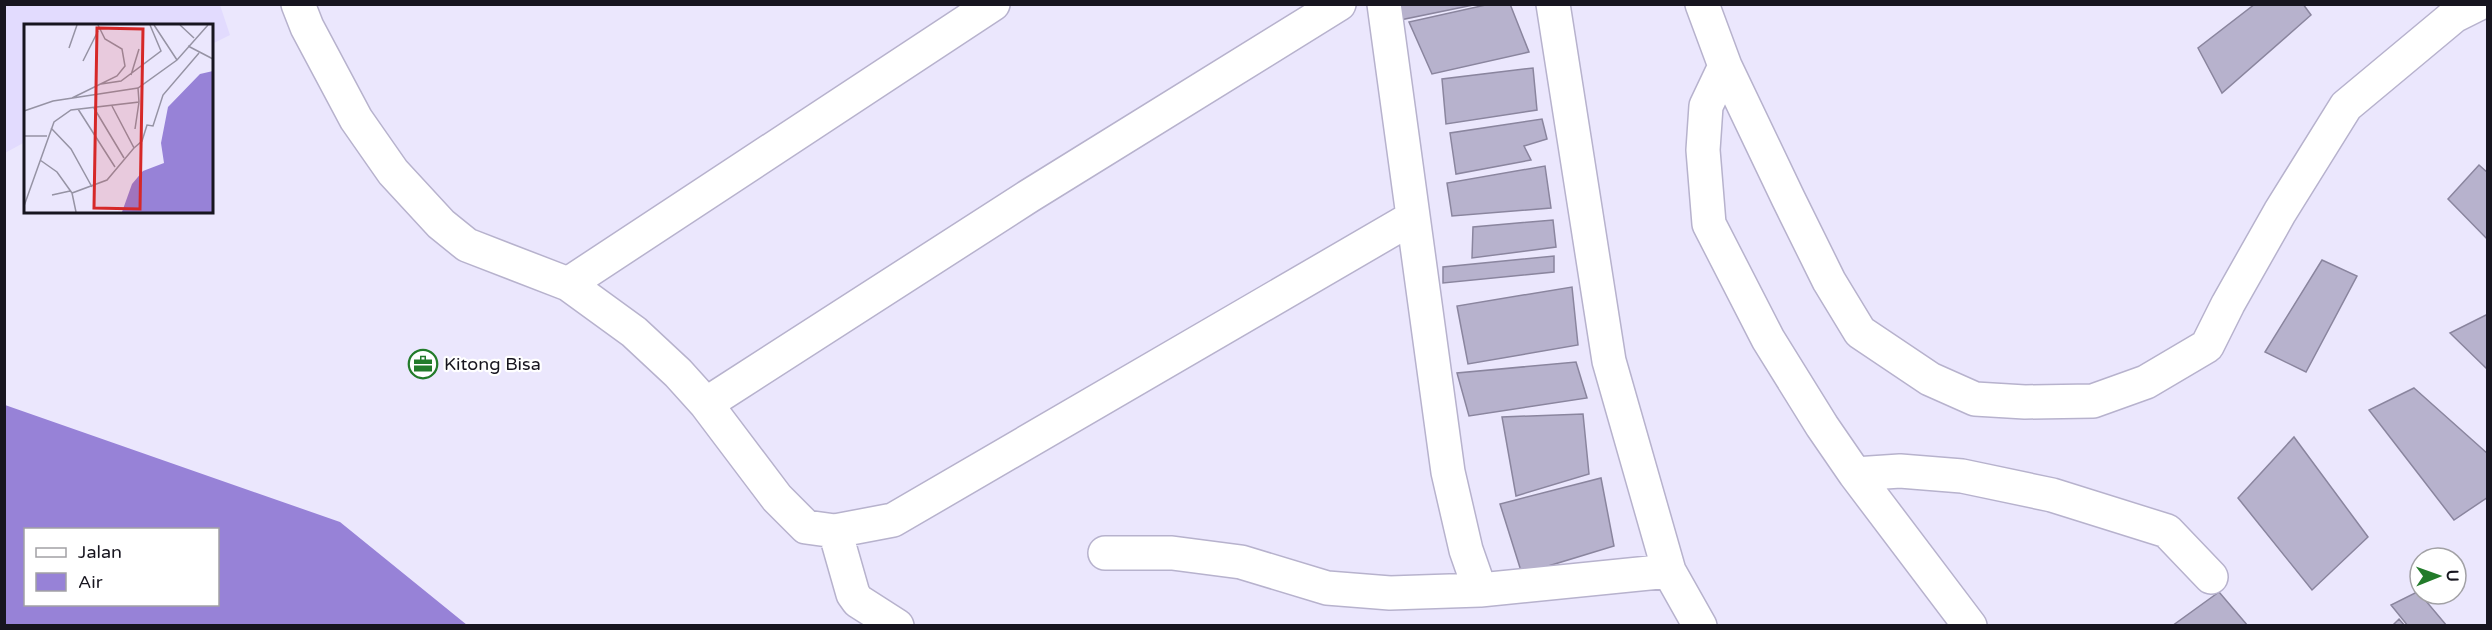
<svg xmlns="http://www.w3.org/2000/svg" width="2492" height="630" font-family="'Varela Round',sans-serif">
<rect width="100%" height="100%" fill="#ebe7fd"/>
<path fill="#e2dbfe" d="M5 4 220 5 230 35 212 44V26H26L25 142 5 153Z"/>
<path fill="#9782d7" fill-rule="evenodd" d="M5 405 340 522 467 625H5ZM26 530H218V604H26Z"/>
<path fill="#b7b2cd" stroke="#8a859e" stroke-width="1.5" d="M1400 4H1478L1400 20Z
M1490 4H1510L1529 52 1432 74 1409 22Z
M2255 4H2303L2311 15 2222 93 2198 48Z
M1533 68 1537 110 1446 124 1442 79Z
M1542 119 1547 139 1524 146 1531 160 1456 174 1450 133Z
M2479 165 2488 173V240L2448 199Z
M1545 166 1551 208 1452 216 1447 183Z
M1553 220 1556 247 1472 258 1473 227Z
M1554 256V272L1443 283V267Z
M2322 260 2357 276 2306 372 2265 352Z
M1572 287 1578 345 1468 364 1457 306Z
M2488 314V370L2450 333Z
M1576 362 1587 398 1469 416 1457 373Z
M2414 388 2488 454V497L2454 520 2369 410Z
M1583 414 1589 474 1516 496 1502 417Z
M2294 437 2368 537 2312 590 2238 498Z
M1601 478 1614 546 1522 574 1500 504Z
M2419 591 2420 594 2447 626H2408L2391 605Z
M2219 592 2248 626H2172Z
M2399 619 2405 626H2392Z"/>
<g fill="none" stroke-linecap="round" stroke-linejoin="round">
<g stroke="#b7b2cd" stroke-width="36">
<path id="minor" d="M298 4 307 27 356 119 393 172 441 224 467 245 568 284 634 332 678 373 706 404 777 498 806 527 835 531 893 520 1412 218
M1384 4 1448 472 1466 550 1480 590 1669 571
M1553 4 1609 361 1669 571 1700 626
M1702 4 1725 66 1788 198 1829 281 1860 332 1930 379 1975 399 2025 402 2093 401 2146 382 2207 346 2228 304 2280 212 2346 106 2454 16 2478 4
M1725 66 1706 106 1703 150 1709 224 1768 339 1822 426 1855 474 1970 626
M568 284 993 4
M706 404 1029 196 1339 4
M1855 474 1900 471 1962 476 2052 495 2167 531 2211 577
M835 531 853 594 858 601 897 626
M1105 553H1172L1241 562 1327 588 1390 593 1480 590"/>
</g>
<use href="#minor" stroke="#fff" stroke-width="33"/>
</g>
<defs>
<g id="office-ring" transform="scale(1.5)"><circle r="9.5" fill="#fff" stroke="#227b2a" stroke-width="1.5"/><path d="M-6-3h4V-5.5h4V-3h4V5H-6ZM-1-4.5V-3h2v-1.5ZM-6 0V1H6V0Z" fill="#227b2a"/></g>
</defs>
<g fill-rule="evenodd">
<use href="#office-ring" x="423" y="364"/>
</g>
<g text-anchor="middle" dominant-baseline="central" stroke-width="4.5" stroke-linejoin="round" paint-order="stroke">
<g font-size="18" fill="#17151f" stroke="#fff" text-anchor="start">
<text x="444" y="364">Kitong Bisa</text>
</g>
</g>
<g transform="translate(24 24)">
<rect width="189" height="189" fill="#ebe7fd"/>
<path d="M189 47V188H98L108 160 119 147 140 139 137 119 144 83 176 50Z" fill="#9782d7"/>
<path fill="none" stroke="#9693a4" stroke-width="1.5" d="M130 1 153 36M156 1 170 14M164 22 189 35M45 24 53 1M59 37 74 7M107 51 115 25M77 60 97 57 137 27 126 1M48 74 93 52 101 42 98 25 81 15 74 1M70 84 100 134M54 85 91 143M0 87 29 77 114 64 153 36 184 1M27 104 47 125 68 163M111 105 115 78M0 112H23M110 124 118 117 123 101 129 102 139 71 175 29M16 136 33 148 48 169 83 156 110 124 88 82M48 169 52 188M28 171 46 167M0 182 30 98 47 86 115 78 114 64"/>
<path fill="#d62828" fill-opacity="0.15" stroke="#d62828" stroke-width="3" d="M73 4 119 5 116 185 70 184Z"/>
<rect width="189" height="189" fill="none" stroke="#17151f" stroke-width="3"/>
</g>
<rect width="2492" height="630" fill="none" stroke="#17151f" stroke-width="12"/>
<rect x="24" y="528" width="195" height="78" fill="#ffffff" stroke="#a2a1a5" stroke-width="1.5"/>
<rect x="36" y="548" width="30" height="9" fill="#ffffff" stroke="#a2a1a5" stroke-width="1.5"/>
<text x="78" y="558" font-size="18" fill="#17151f">Jalan</text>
<rect x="36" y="573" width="30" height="18" fill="#9782d7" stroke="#a2a1a5" stroke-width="1.5"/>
<text x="78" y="588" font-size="18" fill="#17151f">Air</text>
<g transform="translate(2438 576) rotate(89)"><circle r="28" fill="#ffffff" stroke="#a2a1a5" stroke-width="1.5"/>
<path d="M0-4.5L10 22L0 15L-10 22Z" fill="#227b2a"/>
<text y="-9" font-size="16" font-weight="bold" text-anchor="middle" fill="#17151f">U</text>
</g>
</svg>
